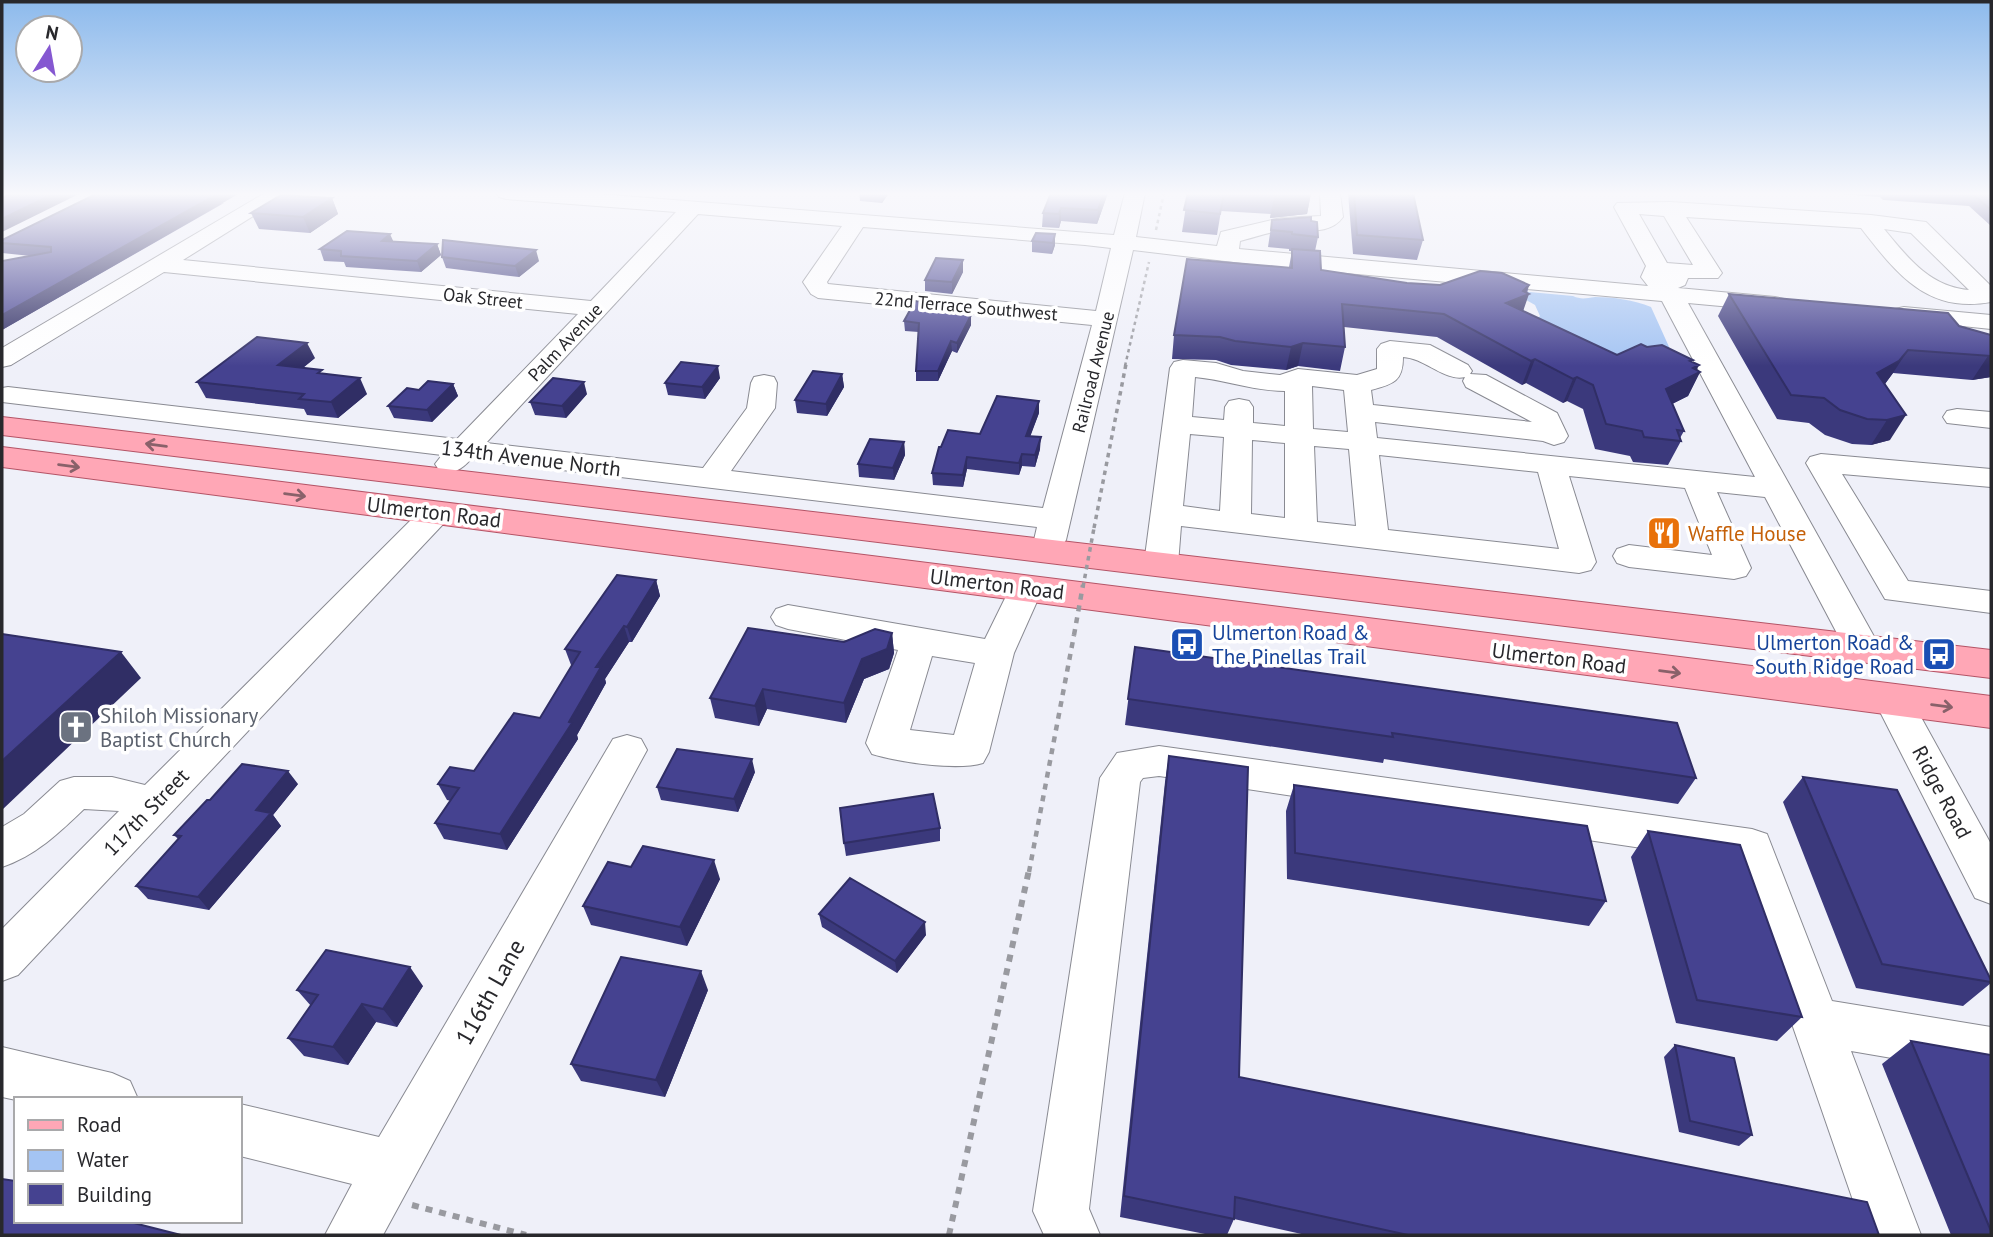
<svg xmlns="http://www.w3.org/2000/svg" width="1993" height="1237" font-family="'PT Sans',sans-serif">
<rect width="100%" height="100%" fill="#eff0f9"/>
<path fill="#a4c4f3" d="M1509 290 1573 296C1582 300 1586 298 1595 297 1613 297 1634 300 1651 307L1675 360 1610 358 1532 325 1540 316 1535 305Z"/>
<g fill="none" stroke-linecap="round" stroke-linejoin="round">
<g stroke="#898a92" stroke-width="2">
<path id="minor" d="M265 193H290L183 260 591 301 676 212 506 199 499 197 496 193H586L1114 235 1125 193H1145L1136 237 1217 246 1221 232 1281 218 1321 216 1320 193H1340L1343 217C1328 238 1301 227 1279 231 1266 233 1253 238 1240 241L1239 249 1648 286 1641 277 1646 266 1614 207 1617 203 1670 202 1871 215 1918 221 1926 222 1991 286V302C1927 314 1896 273 1861 228L1686 217 1722 273 1718 278H1688L1685 285 1678 288 1775 297 1784 299 1787 304 1784 309 1775 311 1688 303 1881 649 1876 658 1863 662 1850 658 1765 497 1717 492 1751 568 1746 576 1734 579 1629 567 1617 563 1613 556 1617 549 1629 545 1712 555 1685 488 1569 476 1596 562 1591 570 1579 573 1181 526 1178 564 1173 572 1161 575 1149 572 1144 564 1170 368 1174 362 1183 360 1216 363 1243 371 1280 375 1298 369 1357 375 1377 369V349L1381 344 1390 341 1430 345 1468 365 1472 371 1470 374 1486 375 1557 413 1568 436 1564 442 1554 445 1543 441 1375 422 1377 438 1755 477 1662 301 1267 266 1133 250 1066 540 1061 547 1050 550 1039 547 1034 540 1037 527 471 459C461 470 455 474 439 470L435 464 442 455 2 402V388L8 387 457 439 578 314 164 272 11 365 2 367V348ZM698 214 842 226 803 282 811 294 818 298 1092 325 1043 508 731 471 775 408 777 383 774 377 764 375 754 377 751 383 747 408 703 468 486 443ZM1639 214 1664 216 1693 265 1667 263ZM863 227 1085 245 1111 248 1096 311 828 284 827 282ZM1884 229 1911 233 1969 290C1930 287 1907 257 1884 229ZM1403 357C1425 358 1445 382 1465 377L1463 381 1466 387 1532 422 1373 405 1371 390C1394 384 1403 381 1403 357ZM1195 377C1226 380 1254 391 1285 391V426L1253 423V407L1249 401 1239 399 1229 401 1225 407 1224 420 1192 417ZM1312 386 1344 390 1348 432 1313 429ZM1190 434 1224 437 1220 511 1183 506ZM1252 440 1285 443V518L1251 514ZM1314 446 1349 449 1356 526 1317 522ZM1379 455 1538 472 1559 549 1388 530Z
M1904 307 1991 315V329L1895 319 1892 314 1895 309Z
M1957 409 1991 412V428L1947 423 1943 417 1947 411Z
M1821 454 1991 469V487L1842 474 1908 581 1991 591V613L1885 599 1806 463 1810 457Z
M436 503 447 506 452 513 447 520 18 975 2 981V929L119 811 84 809C59 833 35 856 2 867V827L24 814 60 781 74 777H112L145 785 425 506Z
M1026 577 1038 580 1043 588 1014 653 989 752 983 763C956 771 899 762 872 754L866 743 898 650 788 629 776 625 771 617 776 609 788 605 985 639 1014 580ZM932 656 975 663 954 735 910 730Z
M1893 686 1906 690 1991 844V904L1975 898 1874 700 1880 690Z
M627 735 641 739 647 750 383 1235H325L352 1184 240 1156V1104L379 1137 613 739Z
M1159 746 1752 829 1767 834 1832 1001 1991 1027V1075L1851 1051 1921 1235H1865L1736 862 1159 776 1143 778 1140 782 1089 1209 1100 1235H1044L1033 1211 1100 778 1117 753Z
M2 1047 112 1073 130 1081 138 1099 16 1100 2 1097Z"/>
</g>
<g stroke="#b45466" stroke-width="2">
<path id="major" d="M2 417 1991 650V678L2 435Z
M2 447 1991 696V728L2 467Z"/>
</g>
<path stroke="#999aa0" stroke-width="2.5" stroke-dasharray="3.5 3.5" stroke-linecap="butt" d="M1156 230 1164 193
M1125 366 1149 262"/>
<path stroke="#999aa0" stroke-width="3.5" stroke-dasharray="4.5 4.5" stroke-linecap="butt" d="M1094 528 1126 364"/>
<path stroke="#999aa0" stroke-width="4.5" stroke-dasharray="6 6" stroke-linecap="butt" d="M1029 872 1074 635"/>
<path stroke="#999aa0" stroke-width="6" stroke-dasharray="7 7" stroke-linecap="butt" d="M412 1205 526 1235
M949 1235 1029 870"/>
<use href="#minor" fill="#fff" fill-rule="evenodd"/>
<use href="#major" fill="#ffa7b6" fill-rule="evenodd"/>
<path stroke="#999aa0" stroke-width="3.5" stroke-dasharray="4.5 4.5" stroke-linecap="butt" d="M1083 587 1094 528"/>
<path stroke="#999aa0" stroke-width="4.5" stroke-dasharray="6 6" stroke-linecap="butt" d="M1074 635 1083 585"/>
</g>
<path fill="#3b397c" d="M859 193H889L882 203 860 201Z
M1108 193 1097 224 1061 221 1059 228 1042 227 1043 213Z
M1188 193H1311L1307 214 1270 218 1271 214 1221 211 1217 235 1182 232Z
M1348 193H1413L1423 240 1417 260 1353 254Z
M1828 193H1991V226L1969 206 1883 200 1880 197Z
M332 198 338 214 310 233 259 229 251 213Z
M224 203 2 330 31 256 2 253V240Z
M1272 220 1311 221 1318 237 1315 251 1321 270 1407 283 1440 285H1529L1523 311 1617 355 1647 347 1693 360 1692 362 1696 370 1700 372 1688 396 1672 404 1684 431 1680 438 1681 441 1668 465 1633 462 1630 456 1595 449 1583 409 1567 401 1563 403 1526 383 1522 385 1437 337 1344 327 1345 347 1340 371 1298 366 1286 370 1231 365 1216 360 1172 359 1174 335 1289 267 1292 251H1289V249L1268 247Z
M1055 234V245L1052 254 1032 252V241Z
M393 241 437 244 441 255 421 272 346 267 344 262 324 261 320 249Z
M442 257 539 261 519 277 446 268Z
M963 260V272L952 294 925 291V280Z
M1729 294 1959 326 1991 335V377L1972 380 1893 373 1885 384 1890 440 1871 445 1852 444 1825 435 1809 423 1777 419 1718 316Z
M943 303V312L971 325 957 353 952 351 938 381H916V371L919 332 905 331 904 321Z
M315 358 303 368 324 374 367 394 338 418 307 415 304 409 206 398 197 382Z
M842 374 844 387 827 416 797 413 795 400Z
M720 378 705 399 668 395 665 383Z
M453 384 458 396 432 422 394 418 388 406Z
M587 394 566 418 535 415 530 402Z
M1039 413 1030 436 1040 449 1035 467 1022 466 1019 475 967 469 963 487 933 485 932 473 941 447Z
M904 442 905 455 894 480 859 477 858 464Z
M656 580 660 596 632 642H629L605 679 606 683 577 735 578 739 507 850 444 839 435 823 451 801 447 800 438 784 474 771 540 718 572 665H571L565 649Z
M892 633 894 653 889 669 864 679 846 723 767 709 759 726 715 718 710 698 844 642Z
M1135 647 1696 778 1678 804 1384 759 1383 763 1125 725Z
M1169 756 1239 1077 1879 1235H1306L1234 1219 1227 1235H1210L1120 1217 1165 782Z
M755 772 738 812 661 800 657 787Z
M1803 777 1991 980V983L1963 1006 1856 988 1783 802Z
M298 784 273 815 281 826 209 910 148 899 136 886 178 839 174 835 210 800Z
M1294 785 1606 901 1589 926 1287 879 1286 811Z
M940 828V841L846 856 844 843Z
M1648 831 1802 1017 1777 1041 1676 1023 1631 857Z
M631 867 720 879 687 946 591 925 583 906Z
M819 914 926 935 897 973 822 927Z
M423 986 397 1027 376 1022 348 1065 304 1056 288 1038 311 1006 297 990Z
M708 990 665 1097 581 1081 571 1064Z
M1911 1041 1991 1055V1235H1951L1882 1064Z
M1675 1045 1752 1135 1739 1146 1679 1132 1664 1057Z"/>
<path fill="#302e65" d="M55 193H81L2 232V219Z
M219 193H240L2 330V315Z
M882 193H889L882 203 881 194Z
M1104 193H1108L1097 224 1098 210Z
M1311 193 1307 214 1270 218 1274 197Z
M332 198 338 214 310 233 303 217Z
M1061 208V221L1059 228V214Z
M390 234 395 245 382 241Z
M1055 234V245L1052 254 1053 243Z
M437 244 441 255 421 272 417 261Z
M536 250 539 261 519 277 515 266Z
M963 260V272L952 294V282Z
M1529 285 1525 295 1529 294 1521 317 1506 303 1523 291Z
M971 315V325L957 353V343Z
M951 341 952 351 938 381V371Z
M307 343 315 358 286 381 278 365Z
M1303 343 1298 366 1286 370 1291 347Z
M1908 350 1893 373 1884 385 1877 373Z
M1988 356H1991V377L1972 380Z
M1535 359 1526 383 1522 385 1531 361Z
M1693 360 1683 380 1693 368 1699 365 1694 375 1700 372 1688 396 1654 413 1666 389 1690 361Z
M718 366 720 378 705 399 702 387Z
M842 374 844 387 827 416 826 404Z
M1577 377 1567 401 1563 403 1573 379Z
M360 378 367 394 338 418 331 402Z
M584 382 587 394 566 418 562 406Z
M453 384 458 396 432 422 427 410Z
M1039 401V413L1026 448V436Z
M1906 415 1890 440 1871 445 1887 420Z
M1041 437 1040 449 1035 467V455Z
M904 442 905 455 894 480 893 468Z
M1022 454V466L1019 475V463Z
M967 457V469L963 487V475Z
M656 580 660 596 632 642 627 627Z
M624 626 629 642 605 679 606 683 577 735 578 739 507 850 500 834 569 722 596 667Z
M892 633 894 653 889 669 864 679 846 723 844 703 862 659Z
M121 652 141 678 2 810V761Z
M763 689 767 709 759 726 755 706Z
M752 759 755 772 738 812 734 799Z
M288 771 298 784 273 815 281 826 209 910 198 897 256 810Z
M714 860 720 879 687 946 680 927Z
M925 922 926 935 897 973 895 961Z
M410 967 423 986 397 1027 383 1009Z
M701 971 708 990 665 1097 656 1080Z
M362 1004 376 1022 348 1065 333 1047Z"/>
<path fill="#454290" stroke="#302e65" stroke-width="2" d="M11 193H55L2 219V198Z
M98 193H219L2 315V261L51 252V247L2 243V240Z
M1051 193H1104L1098 210 1061 208 1059 214 1043 213Z
M1188 193H1224L1220 214 1184 210Z
M1265 193H1311L1274 197V194Z
M1354 193H1413L1423 240 1357 235Z
M1936 193H1991V210L1975 196Z
M281 195 332 198 303 217 251 213Z
M1311 217V221L1317 222 1318 237 1292 234V232L1271 230 1272 220Z
M347 231 390 234 382 241 437 244 417 261 341 256V251L320 249Z
M1036 233 1055 234 1053 243 1032 241Z
M443 240 536 250 515 266 442 257Z
M1292 249 1320 251 1321 270 1407 283 1440 285 1480 271 1502 273 1529 285 1523 291 1529 294 1506 303 1617 355 1641 344 1647 347 1662 345 1693 360 1690 361 1699 365 1693 368 1700 372 1666 389 1684 431 1677 430 1681 441 1644 437 1642 431 1606 424 1593 385 1577 377 1573 379 1535 359 1531 361 1444 314 1342 304 1345 347 1303 343 1291 347 1235 341 1220 337 1174 335 1187 259 1292 268Z
M936 258 963 260 952 282 925 280Z
M1729 294 1948 313 1959 326 1991 335V356L1908 350 1899 361 1877 373 1906 415 1887 420 1867 419 1840 410 1824 398 1791 395Z
M915 301 943 303 938 312 971 315 957 343 951 341 938 371H916L919 323 904 321Z
M257 337 307 343 278 365 322 370 318 373 360 378 331 402 299 399 304 394 197 382Z
M681 362 718 366 702 387 665 383Z
M813 371 842 374 826 404 795 400Z
M553 378 584 382 562 406 530 402Z
M428 381 453 384 427 410 388 406 407 388 419 390Z
M997 396 1039 401 1026 436 1041 437 1035 455 1022 454 1019 463 967 457 963 475 932 473 939 447H941L948 430 980 434Z
M870 439 904 442 893 468 858 464Z
M617 575 656 580 627 627 624 626 596 667H601L569 722 572 723 500 834 435 823 459 788 438 784 450 767 474 771 514 713 540 718 580 652 565 649Z
M748 628 844 642 875 629 892 633 887 649 862 659 844 703 763 689 755 706 710 698Z
M2 634 121 652 2 761Z
M1135 647 1677 723 1696 778 1392 733 1393 737 1128 699Z
M677 749 752 759 734 799 657 787Z
M1169 756 1248 767 1239 1077 1867 1202 1879 1235H1408L1235 1197 1234 1219 1124 1196Z
M242 764 288 771 256 810 271 813 198 897 136 886 181 836 174 835 207 800H210Z
M1803 777 1897 790 1991 980V982L1882 964Z
M1294 785 1587 826 1606 901 1295 853Z
M933 794 940 828 844 843 840 808Z
M1648 831 1740 845 1802 1017 1697 1000Z
M643 846 714 860 680 927 583 906 608 862 631 867Z
M850 878 925 922 895 961 819 914Z
M326 950 410 967 383 1009 362 1004 333 1047 288 1038 318 995 297 990Z
M621 957 701 971 656 1080 571 1064Z
M1911 1041 1991 1055V1231Z
M1675 1045 1734 1058 1752 1135 1690 1121Z
M2 1179 16 1181V1221H126L181 1235H2Z"/>
<defs><path id="oneway-shaft" d="M-6 0H5M1.5-3L5.5 0L1.5 3" fill="none" stroke-width="1.6" stroke-linecap="round" stroke-linejoin="round" transform="scale(1.75)"/></defs>
<g stroke="#89616a">
<use href="#oneway-shaft" transform="translate(156 445) rotate(-173)"/>
<use href="#oneway-shaft" transform="translate(69 466) rotate(7)"/>
<use href="#oneway-shaft" transform="translate(295 495) rotate(7)"/>
<use href="#oneway-shaft" transform="translate(1670 672) rotate(7)"/>
<use href="#oneway-shaft" transform="translate(1942 706) rotate(7)"/>
</g>
<linearGradient id="sky" x2="0" y2="1"><stop stop-color="#8dbaec"/><stop offset="0.53" stop-color="#f8f8fc"/><stop offset="1" stop-color="#f8f8fc" stop-opacity="0"/></linearGradient>
<rect width="1993" height="366" fill="url(#sky)"/>
<defs>
<g id="restaurant-square" transform="scale(1.75)"><rect x="-9" y="-9" width="18" height="18" rx="4" fill="#e8710a" stroke="#fff"/><path d="M-5-6h1v4h1v-4h1v4h1v-4h1v5L-1.5 .5V6h-2V.5L-5-1ZM5-6V6H3V1.5H1.5Q1.5-4 5-6Z" fill="#fff"/></g>
<g id="bus-square" transform="scale(1.75)"><rect x="-9" y="-9" width="18" height="18" rx="4" fill="#1a4fb4" stroke="#fff"/><path d="M-5-6H5V4H4V6H2V4H-2V6H-4V4H-5ZM-3.5-4V0h7V-4ZM-3.5 1.2v1.5H-2V1.2ZM2 1.2v1.5H3.5V1.2Z" fill="#fff"/></g>
<g id="church-square" transform="scale(1.75)"><rect x="-9" y="-9" width="18" height="18" rx="4" fill="#6b7280" stroke="#fff"/><path d="M-1.2-6h2.4v3.5h3.3v2.4h-3.3V6h-2.4V-.1h-3.3v-2.4h3.3Z" fill="#fff"/></g>
</defs>
<g fill-rule="evenodd">
<use href="#restaurant-square" x="1664" y="533"/>
<use href="#bus-square" x="1187" y="644"/>
<use href="#bus-square" x="1939" y="654"/>
<use href="#church-square" x="76" y="727"/>
</g>
<g text-anchor="middle" dominant-baseline="central" stroke-width="7" stroke-linejoin="round" paint-order="stroke">
<g font-size="18" fill="#28282c" stroke="#fff">
<text transform="translate(483 298) rotate(6)">Oak Street</text>
<text transform="translate(966 306) rotate(5)">22nd Terrace Southwest</text>
<text transform="translate(565 342) rotate(-47)">Palm Avenue</text>
<text transform="translate(1093 372) rotate(-76)">Railroad Avenue</text>
</g>
<g font-size="21" fill="#28282c" stroke="#fff">
<text transform="translate(531 458) rotate(7)">134th Avenue North</text>
<text transform="translate(434 512) rotate(7)">Ulmerton Road</text>
<text transform="translate(997 584) rotate(7)">Ulmerton Road</text>
<text transform="translate(1559 658) rotate(7)">Ulmerton Road</text>
<text transform="translate(1942 792) rotate(62)">Ridge Road</text>
<text transform="translate(146 812) rotate(-46)">117th Street</text>
</g>
<g font-size="21" fill="#c56008" stroke="#fff" text-anchor="start">
<text x="1688" y="533">Waffle House</text>
</g>
<g font-size="21" fill="#164399" stroke="#fff" text-anchor="start">
<text x="1212" y="632">Ulmerton Road &amp;<tspan x="1212" dy="24">The Pinellas Trail</tspan></text>
<text x="1914" y="642" text-anchor="end">Ulmerton Road &amp;<tspan x="1914" dy="24">South Ridge Road</tspan></text>
</g>
<g font-size="21" fill="#5b616d" stroke="#fff" text-anchor="start">
<text x="100" y="715">Shiloh Missionary<tspan x="100" dy="24">Baptist Church</tspan></text>
</g>
<g font-size="24" fill="#28282c" stroke="#fff">
<text transform="translate(490 992) rotate(-61)">116th Lane</text>
</g>
</g>
<rect width="1993" height="1237" fill="none" stroke="#28282c" stroke-width="7"/>
<rect x="14" y="1097" width="228" height="126" fill="#ffffff" stroke="#a9a9ab" stroke-width="2"/>
<rect x="28" y="1120" width="35" height="10" fill="#ffa7b6" stroke="#a9a9ab" stroke-width="2"/>
<text x="77" y="1132" font-size="21" fill="#28282c">Road</text>
<rect x="28" y="1150" width="35" height="21" fill="#a4c4f3" stroke="#a9a9ab" stroke-width="2"/>
<text x="77" y="1167" font-size="21" fill="#28282c">Water</text>
<rect x="28" y="1184" width="35" height="21" fill="#454290" stroke="#a9a9ab" stroke-width="2"/>
<text x="77" y="1202" font-size="21" fill="#28282c">Building</text>
<g transform="translate(49 49) rotate(11)"><circle r="33" fill="#ffffff" stroke="#a9a9ab" stroke-width="2"/>
<path d="M0-5L12 26L0 18L-12 26Z" fill="#8558d1"/>
<text y="-10" font-size="19" font-weight="bold" text-anchor="middle" fill="#28282c">N</text>
</g>
</svg>
